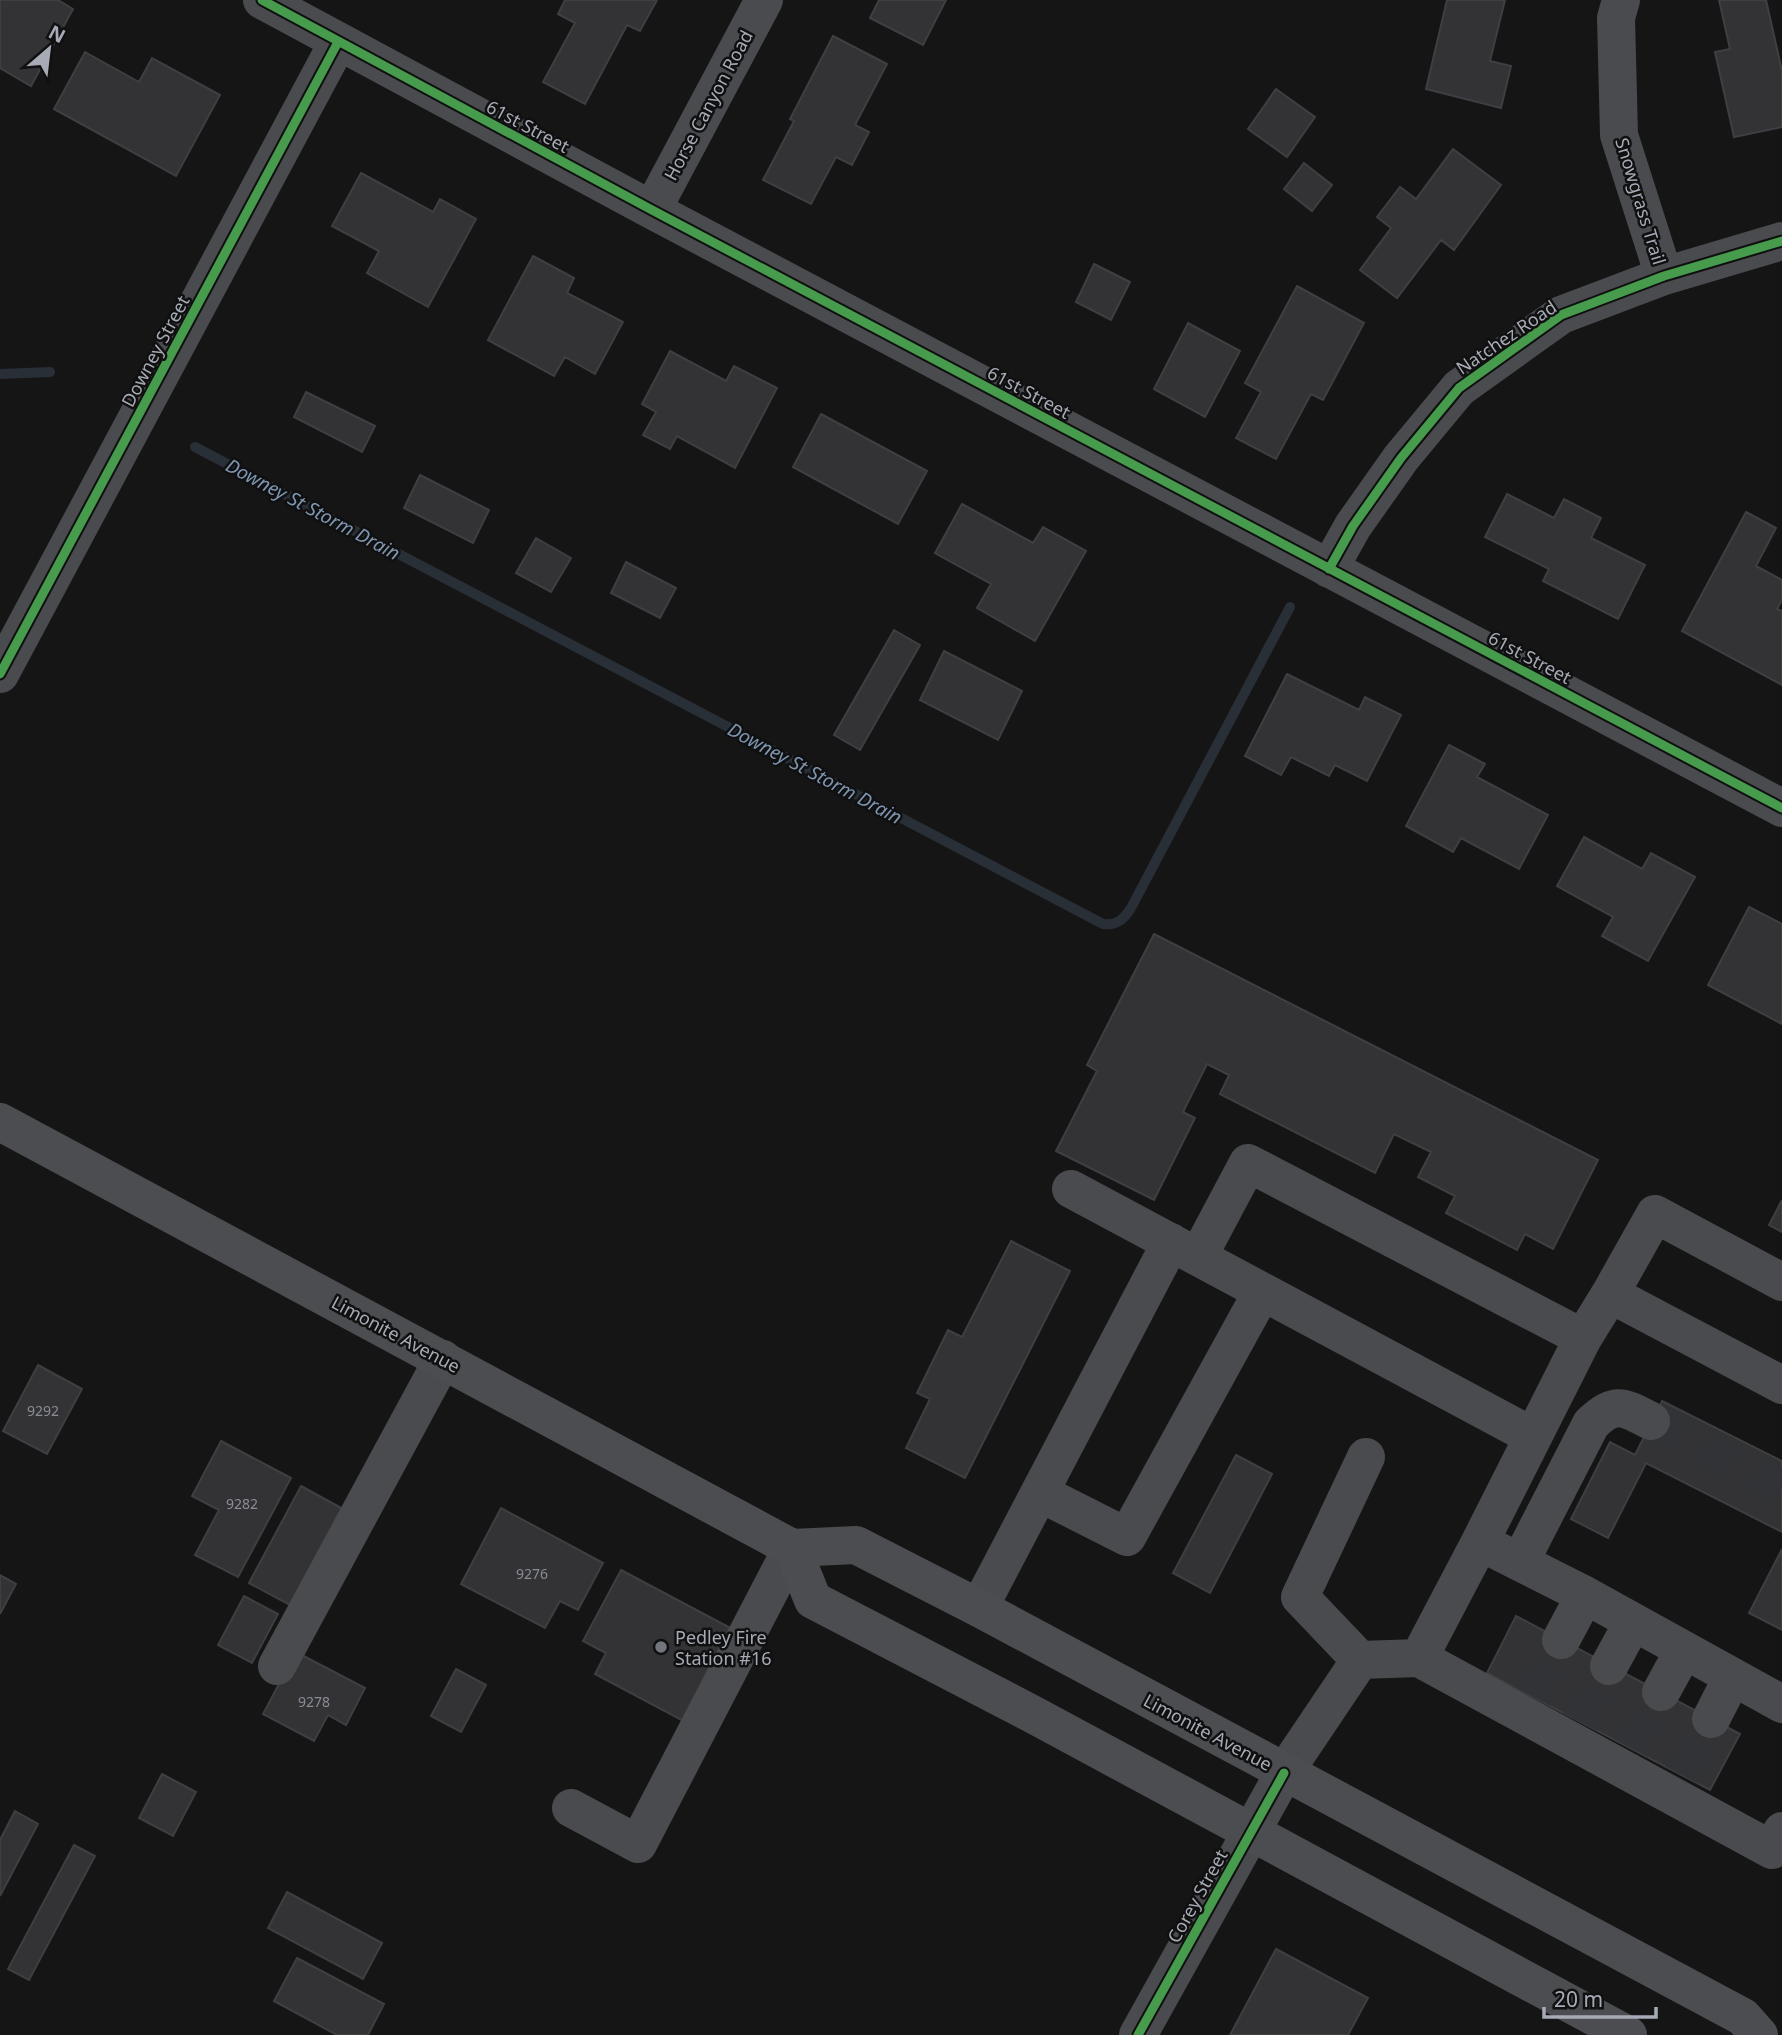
<svg xmlns="http://www.w3.org/2000/svg" width="1782" height="2035" font-family="'Noto Sans',sans-serif">
<rect width="100%" height="100%" fill="#151516"/>
<g fill="none" stroke-linecap="round" stroke-linejoin="round">
<path stroke="#292f37" stroke-width="10" d="M0 374 50 372
M195 447 1103 924C1117 926 1124 919 1131 908L1290 607"/>
</g>
<path fill="#333335" stroke="#3e3f42" stroke-width="2" d="M0 0H58L73 9 31 86 0 68Z
M565 0H657L640 31 627 25 585 104 543 82 575 23 558 14Z
M879 0H946L923 45 870 18Z
M1447 0H1505L1490 61 1511 66 1501 108 1426 89Z
M1719 0H1766L1782 71V127L1734 137 1715 52 1730 49Z
M833 36 887 64 855 125 869 132 852 165 836 157 811 204 763 180 794 121 790 119Z
M85 52 139 82 152 58 220 95 176 176 54 109Z
M1276 89 1315 117 1287 157 1248 129Z
M1453 149 1501 185 1454 250 1441 240 1397 298 1360 270 1391 228 1377 217 1400 187 1416 199Z
M1304 163 1332 185 1312 211 1284 189Z
M361 173 433 212 440 199 476 219 428 307 367 273 379 251 332 226Z
M533 256 574 278 567 293 623 322 595 374 565 357 554 376 488 340Z
M1094 264 1130 282 1111 320 1076 302Z
M1297 286 1364 323 1323 400 1311 394 1276 459 1236 438 1261 392 1245 383Z
M1188 323 1240 351 1205 417 1154 389Z
M670 351 726 381 734 366 777 388 735 468 677 436 670 449 643 435 656 412 642 404Z
M306 392 375 426 362 452 294 417Z
M821 414 927 471 898 524 793 467Z
M420 475 489 510 473 543 404 508Z
M1507 494 1554 518 1564 499 1601 518 1591 538 1645 565 1618 619 1543 581 1549 569 1485 537Z
M962 504 1033 543 1043 527 1086 551 1035 641 977 608 991 584 935 553Z
M1746 512 1776 528 1756 566 1782 580V600L1777 609 1782 611V685L1682 631Z
M536 538 571 558 551 592 516 573Z
M626 562 676 588 660 618 611 593Z
M894 630 920 645 860 750 834 735Z
M944 651 1022 691 998 740 920 700Z
M1287 674 1359 710 1365 697 1401 715 1367 781 1335 765 1329 776 1291 757 1281 775 1245 756Z
M1449 745 1485 764 1477 777 1548 815 1519 869 1461 838 1453 852 1406 826Z
M1584 837 1642 869 1651 853 1695 877 1648 961 1602 936 1613 917 1557 886Z
M1749 907 1782 924V1024L1708 985Z
M1154 934 1598 1160 1553 1249 1525 1234 1517 1250 1446 1213 1455 1196 1418 1177 1431 1152 1394 1134 1375 1173 1220 1094 1229 1075 1207 1064 1183 1112 1195 1118 1154 1200 1056 1151 1097 1071 1087 1065Z
M1782 1200V1232L1769 1225Z
M1011 1241 1070 1271 965 1478 906 1448 930 1399 917 1393 948 1330 962 1337Z
M38 1365 82 1389 47 1454 3 1431Z
M1662 1401 1782 1461V1532L1646 1463 1608 1538 1571 1519 1610 1442 1635 1455Z
M221 1441 291 1478 238 1577 195 1555 219 1510 192 1496Z
M1236 1455 1272 1474 1210 1593 1173 1573Z
M301 1486 354 1515 299 1610 249 1583Z
M501 1508 603 1563 578 1610 560 1601 545 1628 461 1584Z
M1782 1549V1630L1749 1613Z
M621 1570 736 1631 687 1723 595 1674 606 1653 583 1641Z
M0 1575 16 1584 0 1614Z
M244 1596 278 1614 252 1663 218 1645Z
M1516 1616 1740 1734 1710 1790 1487 1673Z
M296 1652 365 1688 346 1725 328 1715 314 1741 263 1714Z
M456 1669 486 1685 461 1732 431 1716Z
M162 1774 196 1792 173 1836 139 1818Z
M15 1811 38 1824 0 1896V1840Z
M74 1845 95 1856 29 1980 8 1969Z
M287 1892 382 1943 363 1979 268 1928Z
M1276 1949 1368 1998 1348 2035H1230Z
M297 1958 384 2004 368 2035H337L274 2001Z"/>
<g fill="none" stroke-linecap="round" stroke-linejoin="round">
<path stroke="#323336" stroke-width="38" stroke-dasharray="38 19" stroke-linecap="butt" d="M1651 1421 1782 1488
M1532 1696 1561 1640
M1580 1722 1609 1666
M1631 1748 1661 1692
M1682 1775 1711 1719"/>
<path stroke="#4a4b4e" stroke-width="38" d="M262 0 652 210 1782 808
M1621 0 1616 18 1619 135 1664 276
M652 210 764 0
M1329 569 1353 526 1401 458 1459 388 1561 315 1664 276 1782 241
M0 674 338 42
M1071 1189 1532 1436
M1198 1257 1248 1163 1583 1338
M1610 1294 1655 1214 1782 1282
M1782 1385 1610 1294 1583 1338 1480 1542 1585 1595 1782 1704
M1040 1493 1127 1537 1262 1292
M1520 1562 1591 1424C1615 1400 1624 1407 1651 1421
M979 1608 1171 1242
M1561 1640 1585 1595
M1419 1658 1480 1542
M1360 1660 1300 1597 1366 1457
M277 1666 443 1359
M1609 1666 1633 1622
M1661 1692 1684 1650
M1711 1719 1732 1678
M571 1808 638 1844 792 1548
M1138 2035 1284 1773 1360 1660 1419 1658 1772 1850 1782 1831"/>
<path stroke="#4c4d50" stroke-width="38" d="M0 1122 792 1548 856 1545 979 1608 1743 2017 1759 2035
M792 1548 813 1600 1034 1715 1628 2035"/>
<g stroke="#101011" stroke-width="13">
<path id="cycleway" d="M262 0 652 210 1782 808
M1329 569 1353 526 1401 458 1459 388 1561 315 1664 276 1782 241
M0 674 338 42
M1138 2035 1284 1773"/>
</g>
<use href="#cycleway" stroke="#469c4c" stroke-width="9"/>
</g>
<circle fill="#74767e" stroke="#101011" stroke-width="2.5" cx="661" cy="1647" r="7"/>
<g text-anchor="middle" dominant-baseline="central" stroke-width="5" stroke-linejoin="round" paint-order="stroke">
<g font-size="14" fill="#8a8d96">
<text x="43" y="1410">9292</text>
<text x="242" y="1503">9282</text>
<text x="532" y="1573">9276</text>
<text x="314" y="1701">9278</text>
</g>
<g font-size="18" fill="#a7abb6" stroke="#101011">
<text transform="translate(708 105) rotate(-62)">Horse Canyon Road</text>
<text transform="translate(528 126) rotate(28)">61st Street</text>
<text transform="translate(1641 201) rotate(73)">Snowgrass Trail</text>
<text transform="translate(1506 337) rotate(-34)">Natchez Road</text>
<text transform="translate(155 351) rotate(-62)">Downey Street</text>
<text transform="translate(1029 392) rotate(28)">61st Street</text>
<text transform="translate(1530 657) rotate(28)">61st Street</text>
<text transform="translate(396 1334) rotate(28)">Limonite Avenue</text>
<text transform="translate(1208 1732) rotate(28)">Limonite Avenue</text>
<text transform="translate(1197 1896) rotate(-61)">Corey Street</text>
</g>
<g font-size="18" fill="#a7abb6" stroke="#101011" text-anchor="start">
<text x="675" y="1637">Pedley Fire<tspan x="675" dy="21">Station #16</tspan></text>
</g>
<g font-size="19" font-style="italic" fill="#7e96b1" stroke="#101011">
<text transform="translate(313 509) rotate(28)">Downey St Storm Drain</text>
<text transform="translate(815 773) rotate(28)">Downey St Storm Drain</text>
</g>
</g>
<g transform="translate(49 49) rotate(28)" stroke="#101011" stroke-width="5" paint-order="stroke">
<path d="M0-5L12 26L0 18L-12 26Z" fill="#a7abb6"/>
<text y="-10" font-size="19" font-weight="bold" text-anchor="middle" fill="#a7abb6">N</text>
</g>
<path d="M1544 2007v10h112v-10" fill="none" stroke="#a7abb6" stroke-width="3.5"/>
<text x="1554" y="2007" font-size="21" fill="#a7abb6" stroke="#101011" stroke-width="5" paint-order="stroke">20 m</text>
</svg>
